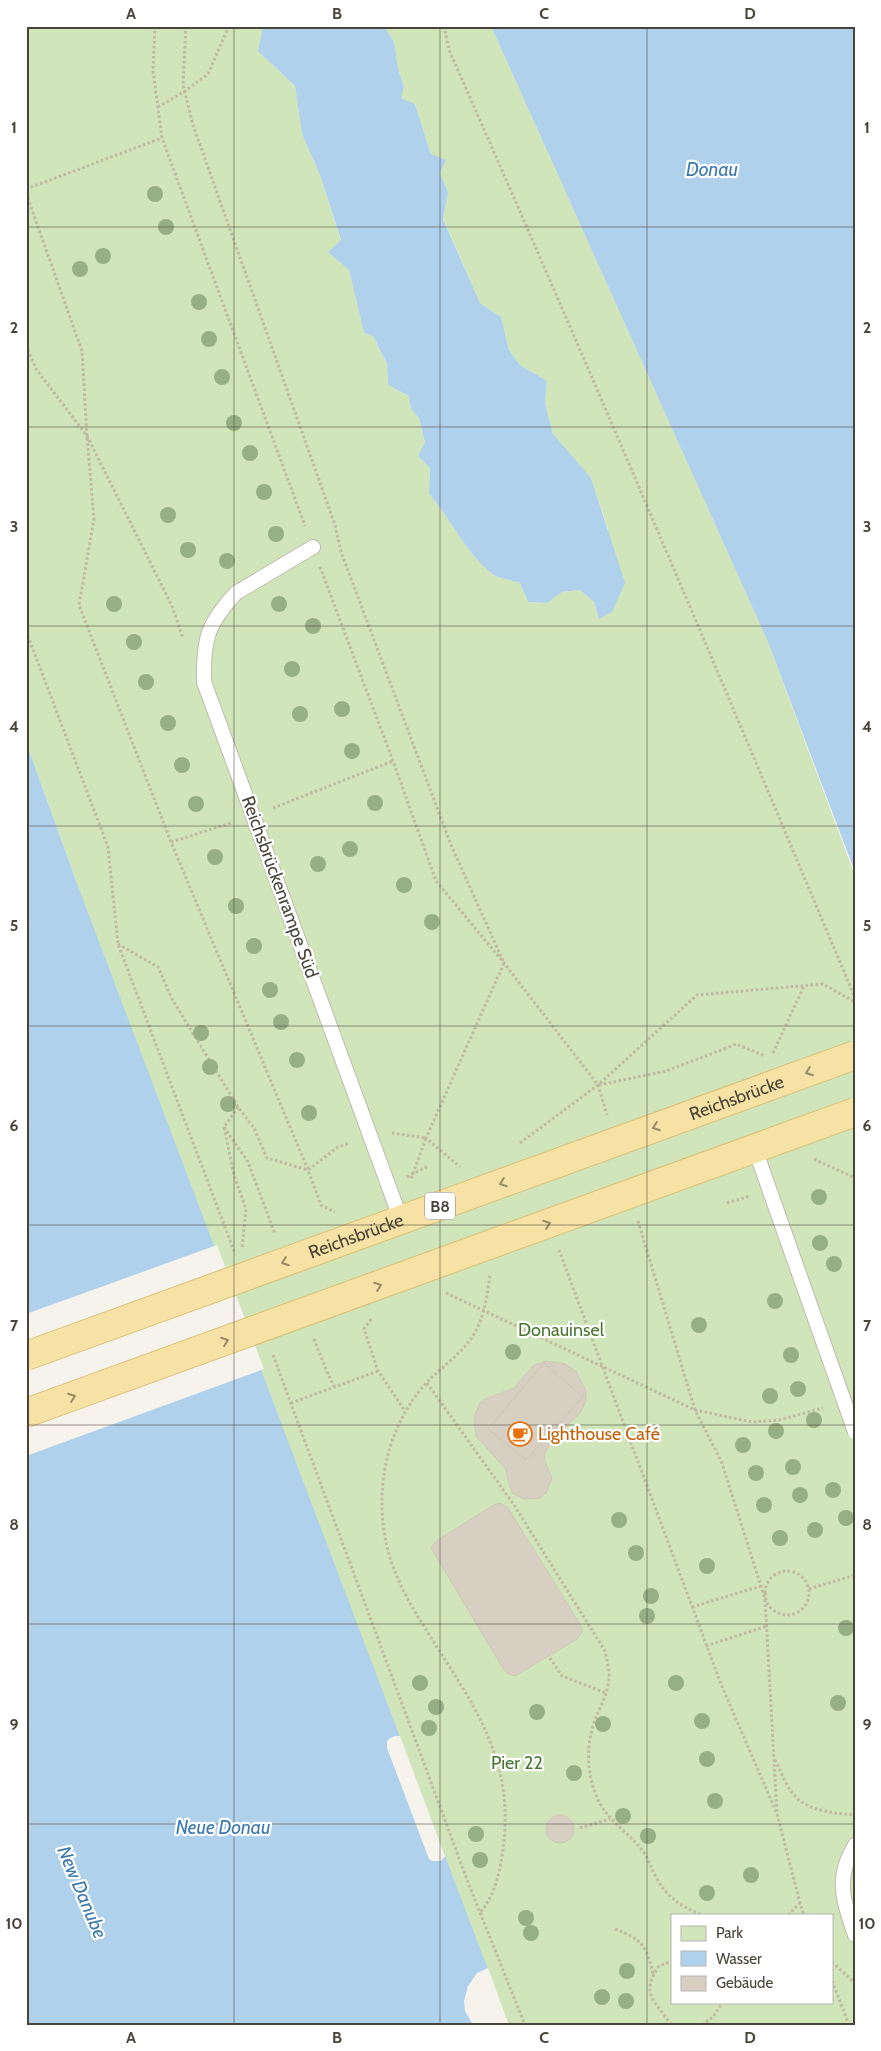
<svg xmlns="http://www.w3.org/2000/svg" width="881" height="2051" font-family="Cabin,sans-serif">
<rect width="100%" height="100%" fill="#f5f3ec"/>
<path fill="#d0e5b9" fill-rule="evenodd" d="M26 26H263L258 51 295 86 302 134 320 175 341 241 328 252 349 270 364 333 373 336 387 364 388 385 409 396 411 409 419 418 425 443 430 468 429 494C451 519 465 552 491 573 498 579 511 580 520 583L528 602 547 603 562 592 580 590 594 602 599 619 608 529 591 478 553 435 545 403 547 381 520 365 509 350 501 317 480 303 443 218 448 192 431 154 415 104 400 98 404 87 398 68 394 42 384 26H491L768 642 855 876V2025H385L76 881 26 742ZM672 1915H832V2002H672Z"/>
<path fill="#afd1ec" d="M263 26H384L394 42 398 68 404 87 401 98 415 104 431 154 446 160 440 173 448 192 443 219 480 303 501 317 509 350 520 365 547 381 545 403 553 434 591 478 625 583 612 612 599 619 594 602 580 590 562 592 547 603 528 602 520 583C511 580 498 579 491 573 465 552 451 519 429 494L430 468 418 456 425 443 419 418 411 409 409 396 388 385 387 364 373 336 364 333 349 270 328 252 341 240 320 175 302 134 295 86 258 51Z
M491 26H855V872L768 642Z
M26 742 76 881 509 2025H26Z"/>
<path fill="#f5f3ec" d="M217 1245 264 1369 26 1456V1314Z
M395 1736H400L445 1856 441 1861H432L429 1859 387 1748V1741L390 1738Z
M488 1968 509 2025H473L465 2011 464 2001 468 1986 477 1973Z"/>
<path fill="#d6cfc2" stroke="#d0c7b6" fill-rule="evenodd" d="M546 1361 565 1364 576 1371 586 1391V1400L581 1412 551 1442 545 1453 544 1459 552 1478 546 1493 540 1498 524 1499 512 1493 505 1468 476 1436 474 1417 480 1403 485 1399 514 1388 533 1366ZM544 1363 583 1397 526 1460 488 1429Z
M544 1363 583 1397 526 1460 488 1429Z
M500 1503 508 1508 582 1627V1632L577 1639 515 1676 507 1673 504 1670 431 1548 436 1541 494 1505Z
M546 1829a14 14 0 1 1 28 0a14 14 0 1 1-28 0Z"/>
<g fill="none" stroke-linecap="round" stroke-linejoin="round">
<g stroke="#c0bbaf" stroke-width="16">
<path id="service" d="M236 593 313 547
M855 1845C835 1877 843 1902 855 1935"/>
</g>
<path stroke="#c1b7a2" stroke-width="3" stroke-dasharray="2.5 2.5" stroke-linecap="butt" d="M155 26 153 71 162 138 305 526
M186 26 183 85 193 125 335 525 341 552 451 845 504 963 426 1138 460 1167
M444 26 449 50C588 364 722 681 855 998
M158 107 185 91 208 74 229 26
M26 189 162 138
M26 193 82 351 87 436 94 519 79 605 171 842 308 1170 321 1205 335 1212
M26 345 36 369 87 436 172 606 183 638
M320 567 393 761 436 881 504 963 598 1085 607 1115
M26 631 108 847 118 944 234 1251
M273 808 393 761
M171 842 231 823
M118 944 158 967 172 999 238 1107 254 1128 267 1158 308 1170 338 1147 350 1143
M773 1053 804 986
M599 1085 666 1071 724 1049
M238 1107 224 1127 234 1175 246 1209 242 1248
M224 1127 248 1162 275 1234
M392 1133 426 1138 411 1179
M520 1143 598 1085 697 995 823 984 855 1002
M814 1159 855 1178
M727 1203 750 1196
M638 1221 695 1410 722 1463 765 1599 777 1814
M559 1250 721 1684 777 1814 800 1903 804 1915
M446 1293 695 1410 752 1422 779 1420 823 1408
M371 1319 364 1329 378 1371 405 1411
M314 1339 327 1372 335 1388
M273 1355 469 1885 525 2025
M427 1383 514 1505 605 1651C607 1662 611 1673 608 1685 606 1697 599 1709 595 1720 585 1747 587 1777 599 1802 610 1822 629 1833 642 1850 649 1859 651 1868 656 1877 666 1897 682 1907 702 1915
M291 1403 378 1371
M765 1593a22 22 0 1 1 44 0a22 22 0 1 1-44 0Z
M809 1589 855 1575
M692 1607 761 1586
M706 1646 767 1626
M550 1658 562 1676 606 1693
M775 1760C782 1773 787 1790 799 1800 811 1811 839 1814 855 1815
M580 1828 610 1819
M481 1912C497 1891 501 1867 504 1841 513 1756 471 1701 428 1633 409 1603 391 1572 385 1537 375 1482 389 1424 427 1382 441 1368 459 1355 470 1340 484 1321 487 1297 490 1275
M788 1915 800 1903
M615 1929C642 1939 647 1947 653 1974
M832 1962 855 1983
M832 1981 849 2025
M671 2025C656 2001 639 1995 659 1966L672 1961
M702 2025 713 2017 723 2002"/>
<use href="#service" stroke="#fff" stroke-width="14"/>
<g stroke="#c0bbaf" stroke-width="16" stroke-linecap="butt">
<path id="service-bridge" d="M236 593C207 624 203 640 204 682L401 1220
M755 1149 855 1432"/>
</g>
<g stroke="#dbbf74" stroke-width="30" stroke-linecap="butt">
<g id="primary-bridge">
<path id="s1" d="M26 1356 855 1055"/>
<path d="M26 1413 855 1112"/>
</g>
</g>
<path stroke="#c1b7a2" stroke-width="3" stroke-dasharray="2.5 2.5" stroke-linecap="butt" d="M724 1049 736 1044 765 1056
M407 1177 428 1166"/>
<use href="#service-bridge" stroke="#fff" stroke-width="14"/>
<use href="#primary-bridge" stroke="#f6e2a4" stroke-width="28"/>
</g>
<g fill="#96af85">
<circle cx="155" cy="194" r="8"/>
<circle cx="166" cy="227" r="8"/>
<circle cx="103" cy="256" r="8"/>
<circle cx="80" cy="269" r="8"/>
<circle cx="199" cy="302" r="8"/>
<circle cx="209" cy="339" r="8"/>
<circle cx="222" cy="377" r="8"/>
<circle cx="234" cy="423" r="8"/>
<circle cx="250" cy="453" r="8"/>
<circle cx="264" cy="492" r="8"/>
<circle cx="168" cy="515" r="8"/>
<circle cx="276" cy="534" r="8"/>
<circle cx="188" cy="550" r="8"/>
<circle cx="227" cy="561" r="8"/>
<circle cx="114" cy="604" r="8"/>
<circle cx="279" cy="604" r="8"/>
<circle cx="313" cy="626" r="8"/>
<circle cx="134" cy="642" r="8"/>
<circle cx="292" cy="669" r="8"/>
<circle cx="146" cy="682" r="8"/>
<circle cx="342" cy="709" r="8"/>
<circle cx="300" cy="714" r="8"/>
<circle cx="168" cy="723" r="8"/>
<circle cx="352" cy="751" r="8"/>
<circle cx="182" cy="765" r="8"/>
<circle cx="375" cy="803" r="8"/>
<circle cx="196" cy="804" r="8"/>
<circle cx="350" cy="849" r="8"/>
<circle cx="215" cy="857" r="8"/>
<circle cx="318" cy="864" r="8"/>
<circle cx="404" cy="885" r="8"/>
<circle cx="236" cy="906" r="8"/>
<circle cx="432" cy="922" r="8"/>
<circle cx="254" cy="946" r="8"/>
<circle cx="270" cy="990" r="8"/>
<circle cx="281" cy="1022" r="8"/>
<circle cx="201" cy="1033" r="8"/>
<circle cx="297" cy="1060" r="8"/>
<circle cx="210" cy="1067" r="8"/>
<circle cx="228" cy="1104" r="8"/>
<circle cx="309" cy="1113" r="8"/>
<circle cx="819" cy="1197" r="8"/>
<circle cx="820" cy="1243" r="8"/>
<circle cx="834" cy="1264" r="8"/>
<circle cx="775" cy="1301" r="8"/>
<circle cx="699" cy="1325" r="8"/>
<circle cx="513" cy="1352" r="8"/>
<circle cx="791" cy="1355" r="8"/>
<circle cx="798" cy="1389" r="8"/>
<circle cx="770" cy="1396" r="8"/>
<circle cx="814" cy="1420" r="8"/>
<circle cx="776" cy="1431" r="8"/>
<circle cx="743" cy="1445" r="8"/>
<circle cx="793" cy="1467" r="8"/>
<circle cx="756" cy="1473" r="8"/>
<circle cx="833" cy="1490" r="8"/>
<circle cx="800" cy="1495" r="8"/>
<circle cx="764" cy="1505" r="8"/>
<circle cx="846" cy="1518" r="8"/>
<circle cx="619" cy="1520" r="8"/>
<circle cx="815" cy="1530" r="8"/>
<circle cx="780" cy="1538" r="8"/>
<circle cx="636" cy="1553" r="8"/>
<circle cx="707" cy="1566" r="8"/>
<circle cx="651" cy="1596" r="8"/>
<circle cx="647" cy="1616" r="8"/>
<circle cx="846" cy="1628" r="8"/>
<circle cx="420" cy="1683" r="8"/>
<circle cx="676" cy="1683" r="8"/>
<circle cx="838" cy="1703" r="8"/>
<circle cx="436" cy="1707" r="8"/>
<circle cx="537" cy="1712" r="8"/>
<circle cx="702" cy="1721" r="8"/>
<circle cx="603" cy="1724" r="8"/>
<circle cx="429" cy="1728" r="8"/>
<circle cx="707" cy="1759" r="8"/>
<circle cx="574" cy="1773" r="8"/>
<circle cx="715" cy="1801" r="8"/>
<circle cx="623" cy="1816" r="8"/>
<circle cx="476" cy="1834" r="8"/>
<circle cx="648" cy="1836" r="8"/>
<circle cx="480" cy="1860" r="8"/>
<circle cx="751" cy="1875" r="8"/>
<circle cx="707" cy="1893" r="8"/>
<circle cx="526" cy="1918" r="8"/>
<circle cx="531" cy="1933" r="8"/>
<circle cx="627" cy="1971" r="8"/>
<circle cx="602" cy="1997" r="8"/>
<circle cx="626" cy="2001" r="8"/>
</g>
<defs><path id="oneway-chevron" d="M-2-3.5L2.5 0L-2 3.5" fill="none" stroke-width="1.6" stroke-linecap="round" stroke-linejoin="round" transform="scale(1.25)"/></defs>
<g stroke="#978b6a">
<use href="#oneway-chevron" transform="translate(809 1072) rotate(160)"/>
<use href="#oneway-chevron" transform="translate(656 1127) rotate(160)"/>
<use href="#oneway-chevron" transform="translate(503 1183) rotate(160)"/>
<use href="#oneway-chevron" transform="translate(547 1224) rotate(-20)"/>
<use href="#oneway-chevron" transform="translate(285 1262) rotate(160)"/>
<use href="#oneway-chevron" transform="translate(378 1286) rotate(-20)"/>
<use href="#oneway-chevron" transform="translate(225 1341) rotate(-20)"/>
<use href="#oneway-chevron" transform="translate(72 1397) rotate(-20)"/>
</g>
<path fill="none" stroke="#49443a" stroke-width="1" stroke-opacity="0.55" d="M234 26V2025M440 26V2025M647 26V2025M26 227H855M26 427H855M26 626H855M26 826H855M26 1026H855M26 1225H855M26 1425H855M26 1624H855M26 1824H855"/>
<defs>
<g id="cafe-ring" transform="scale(1.25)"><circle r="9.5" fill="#fff" stroke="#e8710a" stroke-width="1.5"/><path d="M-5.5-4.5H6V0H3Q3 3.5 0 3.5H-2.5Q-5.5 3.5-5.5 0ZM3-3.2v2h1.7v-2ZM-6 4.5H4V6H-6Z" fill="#e8710a"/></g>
</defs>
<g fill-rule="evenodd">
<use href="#cafe-ring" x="520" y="1434"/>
</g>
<g text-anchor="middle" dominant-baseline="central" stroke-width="4.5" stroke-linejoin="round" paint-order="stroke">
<rect fill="#fff" stroke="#807c75" stroke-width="1" x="425" y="1192.5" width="30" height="27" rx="4"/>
<g font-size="16" font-weight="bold" fill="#49443a">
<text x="440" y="1206">B8</text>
</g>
<g font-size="18" fill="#49443a" stroke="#fff">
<text transform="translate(280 887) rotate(70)">Reichsbrückenrampe Süd</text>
<text stroke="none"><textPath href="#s1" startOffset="756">Reichsbrücke</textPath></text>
<text stroke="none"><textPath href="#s1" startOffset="351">Reichsbrücke</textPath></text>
</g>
<g font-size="18" fill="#497731" stroke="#fff">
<text x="561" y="1330">Donauinsel</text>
<text x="517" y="1763">Pier 22</text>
</g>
<g font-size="18" fill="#c56008" stroke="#fff" text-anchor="start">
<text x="538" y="1434">Lighthouse Café</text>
</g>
<g font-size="19" font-style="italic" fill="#3b79ae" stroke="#fff">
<text x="712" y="169">Donau</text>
<text x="223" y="1827">Neue Donau</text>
<text transform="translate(82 1892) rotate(67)">New Danube</text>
</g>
</g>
<rect width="881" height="2051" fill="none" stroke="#ffffff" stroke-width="55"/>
<rect x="671" y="1914" width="162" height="90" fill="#ffffff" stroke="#b6b4b0"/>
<rect x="681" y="1926" width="25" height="15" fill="#d0e5b9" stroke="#b6b4b0"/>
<text x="716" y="1938" font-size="15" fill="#49443a">Park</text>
<rect x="681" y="1951" width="25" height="15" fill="#afd1ec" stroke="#b6b4b0"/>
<text x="716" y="1964" font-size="15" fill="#49443a">Wasser</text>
<rect x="681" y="1976" width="25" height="15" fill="#d6cfc2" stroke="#b6b4b0"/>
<text x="716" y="1988" font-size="15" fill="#49443a">Gebäude</text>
<rect x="28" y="28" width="826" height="1996" fill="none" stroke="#49443a" stroke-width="2"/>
<g font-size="16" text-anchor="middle" font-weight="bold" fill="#49443a">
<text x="131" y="19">A</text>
<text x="337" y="19">B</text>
<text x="544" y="19">C</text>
<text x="750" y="19">D</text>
<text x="14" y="133">1</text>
<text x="867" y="133">1</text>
<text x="14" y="333">2</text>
<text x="867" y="333">2</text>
<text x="14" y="532">3</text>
<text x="867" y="532">3</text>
<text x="14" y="732">4</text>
<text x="867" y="732">4</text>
<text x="14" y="931">5</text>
<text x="867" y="931">5</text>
<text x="14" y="1131">6</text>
<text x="867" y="1131">6</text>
<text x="14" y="1331">7</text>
<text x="867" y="1331">7</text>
<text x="14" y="1530">8</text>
<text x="867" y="1530">8</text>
<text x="14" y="1730">9</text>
<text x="867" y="1730">9</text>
<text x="14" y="1929">10</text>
<text x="867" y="1929">10</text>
<text x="131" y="2043">A</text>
<text x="337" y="2043">B</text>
<text x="544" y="2043">C</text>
<text x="750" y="2043">D</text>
</g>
</svg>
